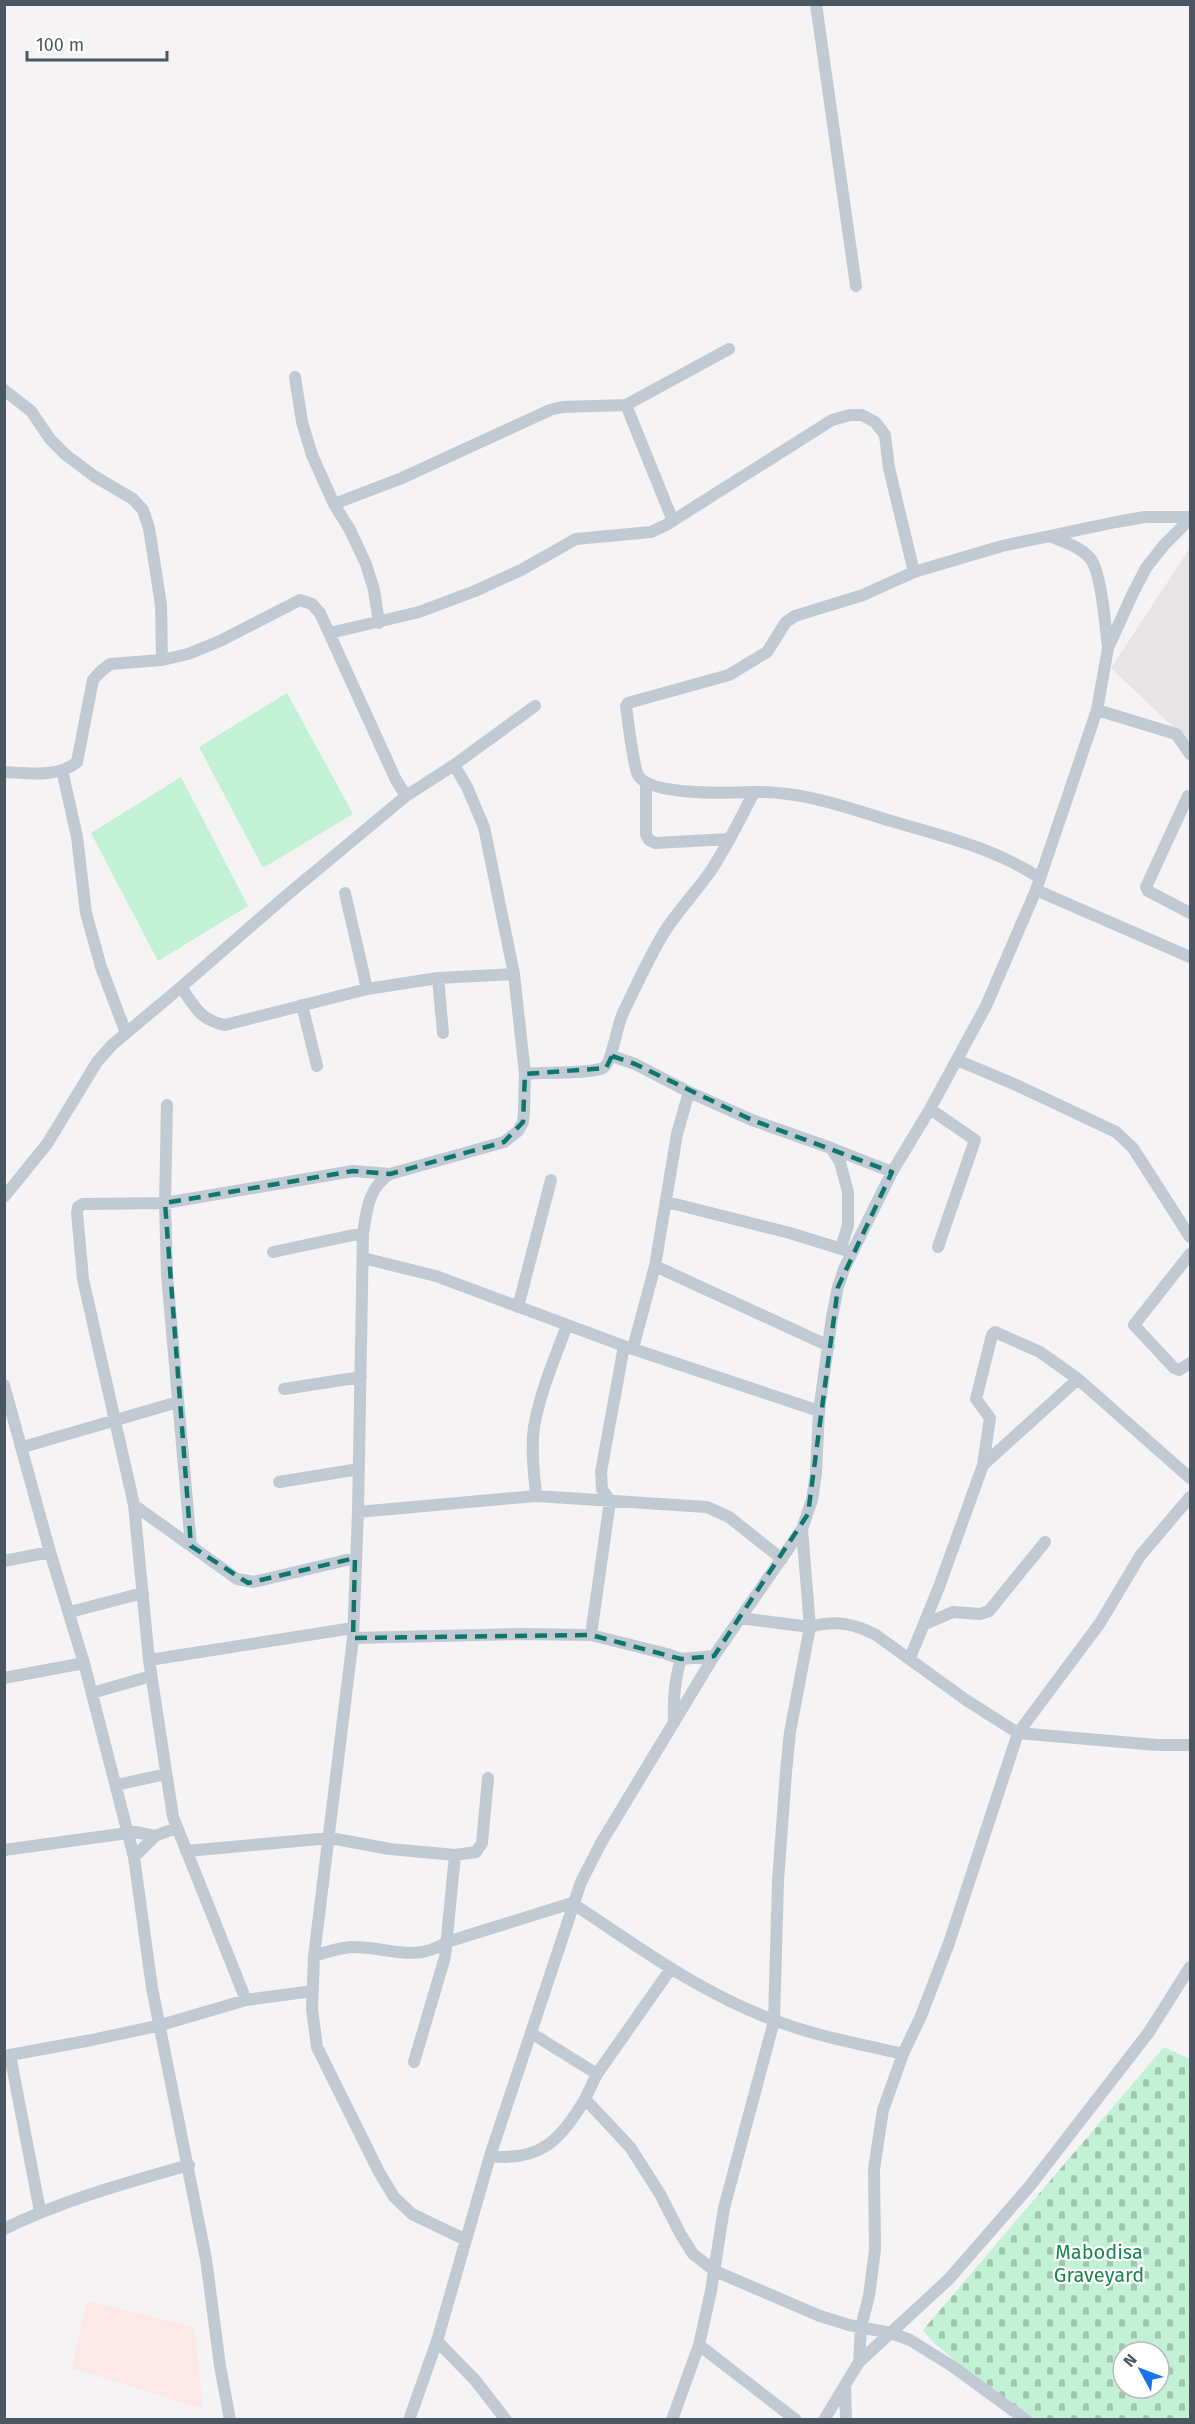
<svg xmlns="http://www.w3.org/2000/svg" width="1195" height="2424" font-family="'Fira Sans',sans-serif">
<defs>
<pattern id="cemetery-stones" width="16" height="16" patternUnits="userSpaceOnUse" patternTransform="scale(1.5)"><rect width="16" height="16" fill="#c3f1d5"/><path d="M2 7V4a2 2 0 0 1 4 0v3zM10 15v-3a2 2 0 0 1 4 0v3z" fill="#a0c6b0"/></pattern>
</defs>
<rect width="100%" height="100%" fill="#f5f3f3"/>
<path fill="#e6e4e5" d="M1190 548V743L1111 668Z"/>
<path fill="#fce8e6" d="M87 2301 194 2327 203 2409 72 2368Z"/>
<path fill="url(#cemetery-stones)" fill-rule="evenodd" d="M1164 2047 1190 2059V2419H1030L1009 2406 933 2342 923 2330ZM1123 2352H1159V2388H1123Z"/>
<path fill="#c3f1d5" d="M287 693 353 814 263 868 199 747Z
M181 777 248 906 158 961 91 833Z"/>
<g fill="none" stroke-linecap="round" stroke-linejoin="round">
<path stroke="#c1cad2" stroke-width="12" d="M816 4 856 286
M295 377 302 422 312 455 334 504 350 530 366 564 374 590 379 623
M4 390 31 411 50 439 66 455 94 476 133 499 143 510 149 528 161 605 162 660
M334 504 402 478 550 410 562 407 626 405
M673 521 626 405 729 349
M1052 537C1065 542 1080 547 1090 558 1102 573 1105 626 1108 647
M330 633 419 612 475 591 521 570 576 539 651 532 666 525 832 420 850 415H862L875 422 885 435 889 468 914 572 1002 546 1116 522 1145 517H1190
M1097 710 1176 734 1190 754
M454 765 535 706
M62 770 77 837 86 913 101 967 126 1033
M4 772C27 773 59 778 77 762L93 680 100 672 110 664 162 660 188 654 220 641 300 600 312 604 320 613 396 780 406 796 454 765 467 787 484 827 514 974 525 1074 524 1111 523 1122 518 1131 504 1142 390 1174C368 1188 367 1210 363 1233L358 1512 353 1638 314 1956 312 2009 317 2047 379 2172 394 2197 412 2214 466 2240
M646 783V834L649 840 655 843 730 839
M754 792C731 793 649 796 638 775 633 765 628 720 626 706L628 703 729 675 767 652 786 622 795 616 863 595 914 572
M1188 796 1146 887 1148 891 1190 913
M1036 890 1190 957
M345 893 367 989
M438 978 443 1033
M181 987 287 895 406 796
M302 1005 317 1066
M612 1056 635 1064 689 1092 752 1120 831 1148 840 1162 848 1192V1225L841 1248
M957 1060 1014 1084 1116 1132 1133 1148 1190 1237
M525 1074C543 1072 589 1074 603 1068 612 1064 617 1024 623 1013 636 986 649 957 665 931 679 909 698 890 712 869 728 844 741 818 754 792 802 791 846 807 891 821 943 836 994 848 1040 878
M167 1105 165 1203 167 1275 191 1546
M930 1109 975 1140 938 1247
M831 1148 892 1172
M4 1197 47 1144 97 1062 112 1045 181 987C195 1007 200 1020 225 1025L367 989 438 978 514 974
M667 1202 790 1233 848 1251
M273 1252 363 1233
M1190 1254 1134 1325 1174 1368 1179 1370 1190 1363
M363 1258 436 1276 624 1346 819 1411
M655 1266 829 1346
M518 1307 551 1180
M633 1348 655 1266 677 1134 689 1092
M4 1385 50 1552 84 1663 134 1857 152 1988 206 2259 220 2366 230 2420
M284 1389 361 1377
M23 1447 178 1402
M983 1465 990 1418 976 1399 992 1335 995 1332 1040 1352 1078 1379
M279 1482 359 1469
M536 1496C534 1473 531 1450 534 1427 540 1392 555 1358 567 1325
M134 1505 237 1579 254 1582 355 1558
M358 1512 536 1496 707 1507 729 1517 782 1559
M802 1529 810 1627C835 1620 853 1623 876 1635L966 1700 1018 1733 949 1943 921 2016 903 2054 883 2110 874 2169 875 2250 869 2296 861 2327 859 2362
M4 1561 50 1552
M70 1612 143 1593
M925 1624 953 1612 980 1614 989 1611 1045 1542
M591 1635 610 1501 602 1489 601 1472 624 1346
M353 1638 520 1634 591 1635 667 1654 681 1659 714 1656
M910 1658 939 1587 983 1465 1078 1379 1190 1478
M149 1660 353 1628
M4 1678 84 1663
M92 1693 151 1676
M674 1722C673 1700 674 1681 681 1659
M1018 1733 1100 1623 1140 1556 1190 1497
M1018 1733 1157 1745H1190
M116 1785 166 1774
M4 1850 135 1832 155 1836 176 1828
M186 1851 330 1838 390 1849 455 1855 445 1957 414 2062
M455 1855 476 1852 482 1843 488 1778
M134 1857 155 1836
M314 1956C326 1952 338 1948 351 1947 387 1946 413 1964 447 1942L572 1903C637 1946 700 1993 774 2020 815 2036 860 2044 903 2054
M246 2000 173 1817 149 1660 134 1505 83 1279 77 1213 78 1207 83 1204 165 1203 353 1171 390 1174
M531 2033 597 2074
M10 2055 40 2211
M4 2056 92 2040 161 2025 246 2000 313 1991
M585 2099 597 2074 670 1970
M490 2156C540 2162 561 2140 585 2099L630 2147 660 2194 681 2235 693 2254 715 2271 820 2316 849 2325 891 2333 910 2340 952 2366 1026 2420
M4 2229C63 2200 126 2183 189 2165
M437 2341 475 2380 506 2420
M699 2345 796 2420
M845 2387 846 2420
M409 2420 437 2341 490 2156 581 1882 601 1843 714 1656 802 1529 812 1500 816 1473 819 1411 832 1317 838 1287 844 1269 892 1172 930 1109 986 1006 1036 890 1097 710 1108 648 1132 595 1146 568 1164 545 1190 519
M672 2420 699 2345 711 2291 724 2208 774 2021 778 1881 786 1772 790 1732 810 1627 740 1618
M824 2420 859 2362 949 2279 1029 2187 1149 2032 1190 1967"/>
</g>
<path fill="none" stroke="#0f766e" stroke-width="4.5" stroke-dasharray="12 8" stroke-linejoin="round" d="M612 1056 635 1064 752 1120 892 1172 838 1287 808 1514 714 1656 681 1659 591 1635 353 1638 355 1558 248 1583 191 1546 165 1203 353 1171 390 1174 504 1142 523 1122 525 1074 606 1068Z"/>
<g text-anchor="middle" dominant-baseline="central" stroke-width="4.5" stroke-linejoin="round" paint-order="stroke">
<g font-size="20" fill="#17864f" stroke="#fff">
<text x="1099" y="2252">Mabodisa<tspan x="1099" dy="23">Graveyard</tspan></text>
</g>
</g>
<rect width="1195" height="2424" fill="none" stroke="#4a5661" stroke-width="12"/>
<g transform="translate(1141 2370) rotate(311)"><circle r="28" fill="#ffffff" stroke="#b7bbc0" stroke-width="1.5"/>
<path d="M0-4.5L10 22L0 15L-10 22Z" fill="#1a73e8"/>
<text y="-9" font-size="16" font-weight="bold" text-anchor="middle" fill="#4a5661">N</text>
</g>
<path d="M27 51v9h140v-9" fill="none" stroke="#4a5661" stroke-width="3"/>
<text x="36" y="51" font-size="18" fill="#4a5661" stroke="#ffffff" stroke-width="4.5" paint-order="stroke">100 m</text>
</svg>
